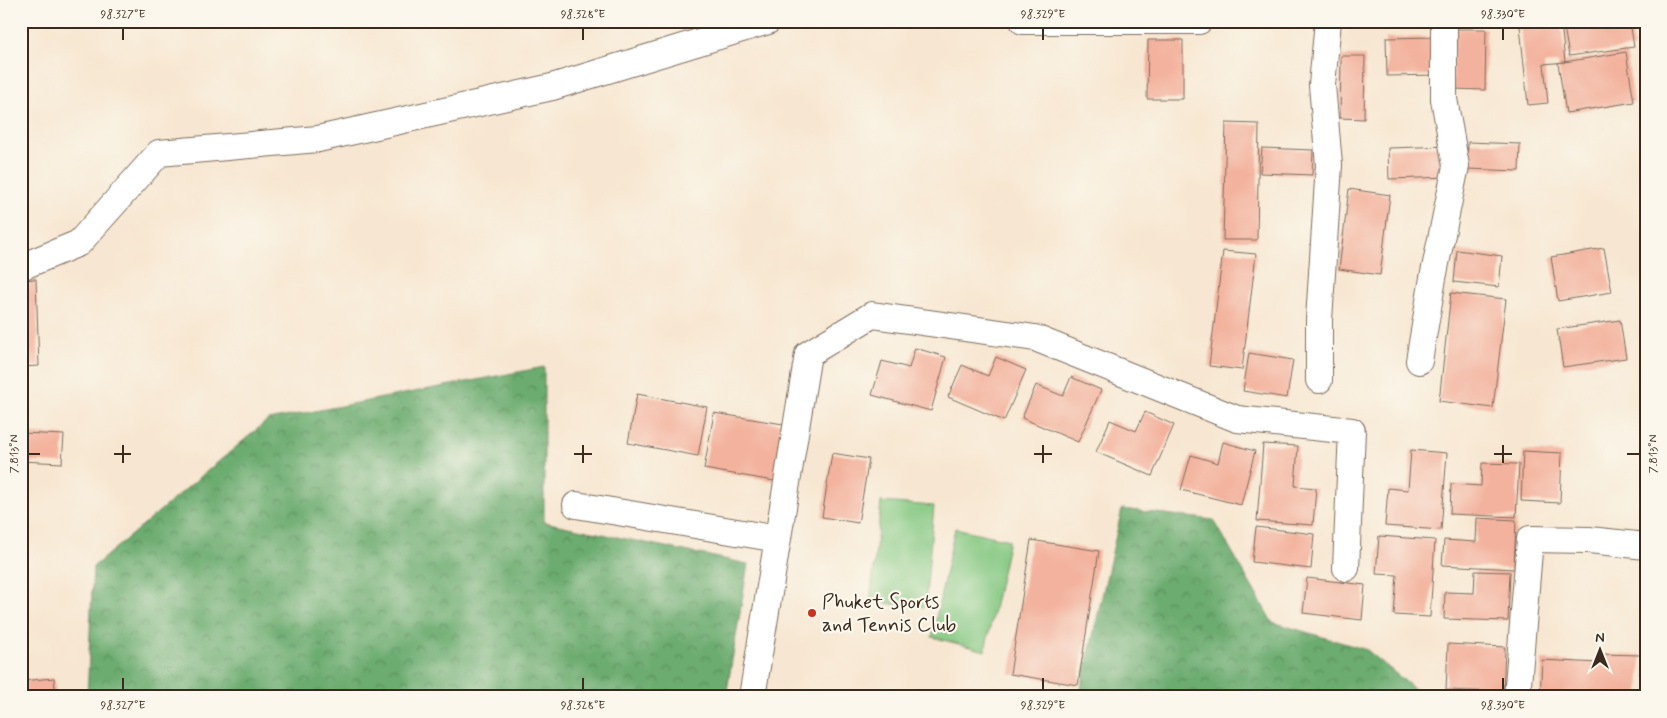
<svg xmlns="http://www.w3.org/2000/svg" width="1667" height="718" font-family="Mynerve,sans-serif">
<defs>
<pattern id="forest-crowns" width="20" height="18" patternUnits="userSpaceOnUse" patternTransform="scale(1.25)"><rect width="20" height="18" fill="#6cac70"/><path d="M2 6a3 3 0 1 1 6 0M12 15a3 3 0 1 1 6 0" fill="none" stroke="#5a8c5b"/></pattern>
</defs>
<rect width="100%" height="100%" fill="#fbf7ec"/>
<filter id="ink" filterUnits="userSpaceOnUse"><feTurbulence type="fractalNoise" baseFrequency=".02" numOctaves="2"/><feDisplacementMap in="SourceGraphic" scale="10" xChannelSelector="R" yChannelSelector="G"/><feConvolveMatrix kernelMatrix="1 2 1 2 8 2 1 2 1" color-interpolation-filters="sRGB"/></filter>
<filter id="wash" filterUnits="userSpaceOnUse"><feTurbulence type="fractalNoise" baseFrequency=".0096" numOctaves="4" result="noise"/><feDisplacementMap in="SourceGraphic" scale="20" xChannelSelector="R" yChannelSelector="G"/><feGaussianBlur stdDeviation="1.12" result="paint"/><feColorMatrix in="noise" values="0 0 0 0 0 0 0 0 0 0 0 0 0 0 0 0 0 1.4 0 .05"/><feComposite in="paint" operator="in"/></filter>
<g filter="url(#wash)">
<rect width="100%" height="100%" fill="#f7e7d2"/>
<path fill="#85c882" stroke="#607950" d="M881 502 934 506 925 607 870 602Z
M955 528 1009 540 985 651 932 637Z"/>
<path fill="url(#forest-crowns)" stroke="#546b47" d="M544 367V522L748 564 726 697H87L93 567 268 420Z
M1122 509 1214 520 1272 622 1367 650 1424 697H1079Z"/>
<g id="blocks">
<path fill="#f3b29d" d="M1563 21H1630L1634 47 1569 56Z
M1561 22 1565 62 1544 64 1548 103 1528 105 1520 26Z
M1454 29H1486L1485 90 1453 89Z
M1437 37 1438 75 1387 76 1386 38Z
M1148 40H1183V99H1147Z
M1626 52 1634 102 1566 113 1558 63Z
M1341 56H1365L1364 119 1340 118Z
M1226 123 1259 124 1257 240H1223Z
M1468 142 1520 144 1519 171 1467 169Z
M1450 146 1451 177 1389 179 1388 148Z
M1262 148 1313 150 1312 175 1260 173Z
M1349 189 1390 195 1380 275 1339 269Z
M1604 248 1612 292 1558 301 1551 257Z
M1457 250 1502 256 1499 287 1454 282Z
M1223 251 1256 254 1242 370 1209 366Z
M36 279 39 366 21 367V280Z
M1451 293 1506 299 1493 408 1439 401Z
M1620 320 1626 358 1563 367 1557 329Z
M915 348 946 357 931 411 872 395 882 361 909 368Z
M1249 353 1293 360 1287 398 1243 391Z
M996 357 1026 370 1004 421 948 397 962 365 988 376Z
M1071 377 1101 390 1078 442 1022 418 1036 385 1063 396Z
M637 394 707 407 698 456 628 443Z
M1145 412 1174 425 1152 476 1096 452 1110 420 1136 431Z
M714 413 783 424 774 481 704 469Z
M21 433 64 435 62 463 21 461Z
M1223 442 1255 451 1241 505 1181 490 1191 455 1218 463Z
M1263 444 1298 446 1295 486 1316 488 1313 525 1257 521Z
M1411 450 1447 453 1441 530 1385 526 1388 488 1408 490Z
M1523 451 1562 453 1560 503 1521 501Z
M832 453 869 459 858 523 822 517Z
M1482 463 1519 464 1516 517 1450 514 1451 484 1481 486Z
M1477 518 1516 520 1514 569 1442 565 1444 540 1476 542Z
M1256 527 1314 534 1311 569 1252 562Z
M1379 536 1435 540 1430 617 1394 615 1397 575 1376 574Z
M1031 540 1099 551 1078 685 1010 674Z
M1475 571 1510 572 1508 621 1444 619 1445 592 1474 593Z
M1307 578 1365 585 1362 620 1303 613Z
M1448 644 1505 647 1503 692 1446 690Z
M1599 654 1641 655 1639 697H1540L1542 660 1599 663Z
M54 678 56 697H21V681Z"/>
</g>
</g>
<g filter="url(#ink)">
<use href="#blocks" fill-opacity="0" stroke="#7d6c5d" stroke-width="1"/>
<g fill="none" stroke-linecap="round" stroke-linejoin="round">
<g stroke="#7d6c5d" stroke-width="28">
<path id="street" d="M1023 21H1199
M21 267 79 243 159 153 318 139 552 87 768 21
M1419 361 1433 278 1456 166 1444 99V21
M1319 380V320L1329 165 1322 85 1328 21
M576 505 778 539
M752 697 808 354 872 315 1035 338 1237 419 1352 431 1346 568
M1517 697 1530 539 1589 540 1646 546"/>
</g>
<use href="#street" stroke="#fff" stroke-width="26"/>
</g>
</g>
<path fill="none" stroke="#3b2a1e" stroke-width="2" d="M123 28V40M583 28V40M1043 28V40M1503 28V40M123 445V463M583 445V463M1043 445V463M1503 445V463M28 454H40M114 454H131M574 454H592M1034 454H1052M1494 454H1512M1627 454H1640M123 678V690M583 678V690M1043 678V690M1503 678V690"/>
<circle fill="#c8321e" stroke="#fbf7ec" stroke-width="2" cx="812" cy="613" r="5"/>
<g text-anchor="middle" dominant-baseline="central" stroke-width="4.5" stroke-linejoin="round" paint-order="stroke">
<g font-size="20" fill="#3b2a1e" stroke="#fbf7ec" text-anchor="start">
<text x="822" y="602">Phuket Sports<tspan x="822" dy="23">and Tennis Club</tspan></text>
</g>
</g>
<rect width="1667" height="718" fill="none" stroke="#fbf7ec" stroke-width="55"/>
<g transform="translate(1600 650)" stroke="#fbf7ec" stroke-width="4" paint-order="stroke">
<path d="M0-4L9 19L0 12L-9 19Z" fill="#3b2a1e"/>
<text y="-8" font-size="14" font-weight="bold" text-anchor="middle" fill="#3b2a1e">N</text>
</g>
<rect x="28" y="28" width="1612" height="662" fill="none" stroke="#3b2a1e" stroke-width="2"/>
<g font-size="12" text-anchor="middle" fill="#3b2a1e">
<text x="123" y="18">98.327°E</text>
<text x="583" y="18">98.328°E</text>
<text x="1043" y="18">98.329°E</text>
<text x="1503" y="18">98.330°E</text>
<text transform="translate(14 454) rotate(-90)" y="4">7.813°N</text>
<text transform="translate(1653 454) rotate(-90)" y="4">7.813°N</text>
<text x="123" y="709">98.327°E</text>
<text x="583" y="709">98.328°E</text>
<text x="1043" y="709">98.329°E</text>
<text x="1503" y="709">98.330°E</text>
</g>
</svg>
